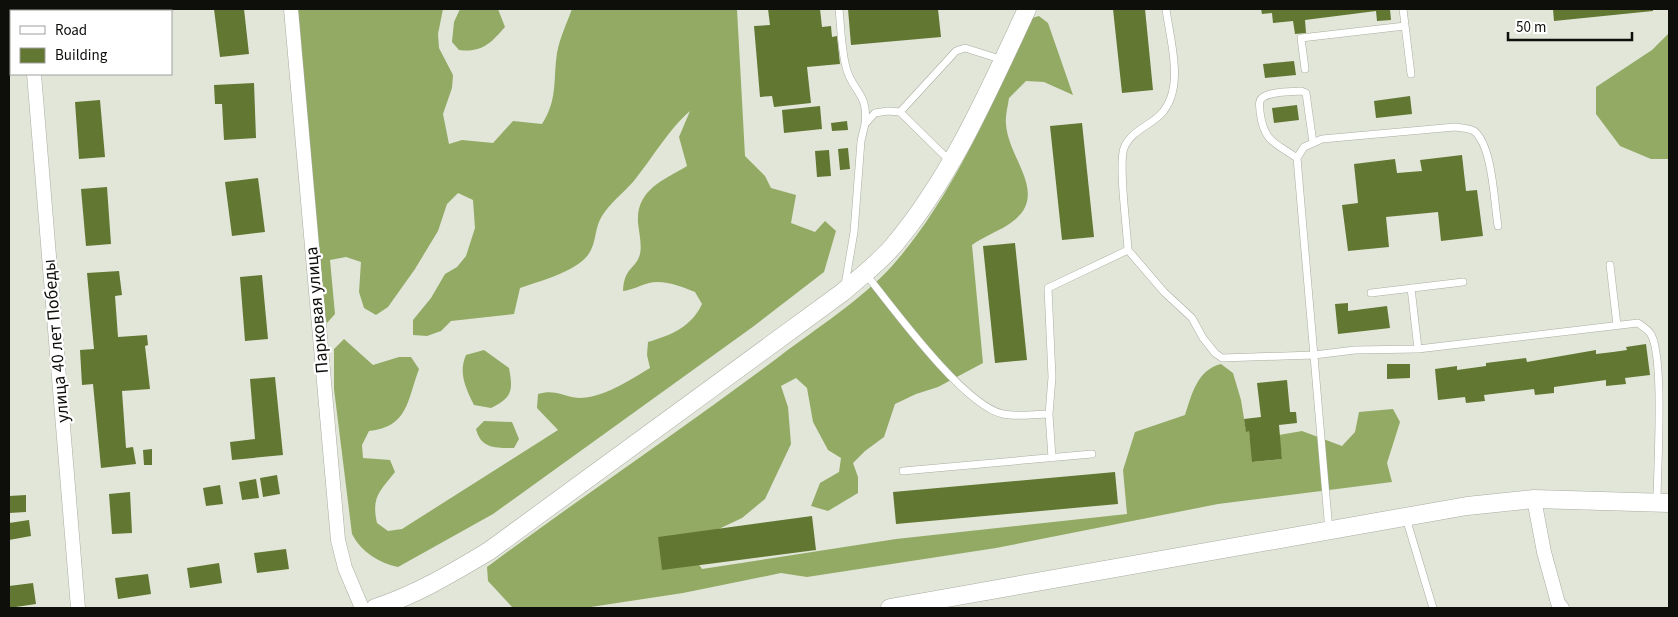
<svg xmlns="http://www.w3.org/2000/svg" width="1678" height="617" font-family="'Source Sans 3',sans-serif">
<rect width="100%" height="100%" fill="#e1e6d9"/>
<path fill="#93aa64" d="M296 9H443L438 34 439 48 453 75 452 88 443 114 449 144 462 140 493 143 513 121 542 124C558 99 553 80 557 53 560 37 567 23 572 9H737L745 156 765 176 771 188 796 195 791 223 815 232 825 221 836 231 824 272 754 326 493 514 398 567C379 563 361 552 352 534L334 389V349L344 339 373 365 399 357H411L419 369C407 401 408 427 369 431L362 445 363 458 390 460 395 472C380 491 371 497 377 523L388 531 402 529 558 430 537 408 538 394C556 389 563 397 579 398 603 398 630 380 650 368L647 355 648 342C672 335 691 327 702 304L695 292C683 287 663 279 649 283 640 285 633 290 623 291 624 267 636 269 640 254 642 245 639 232 638 223 636 190 662 181 687 166L679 137 690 111C669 129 651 160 633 182 623 193 610 203 602 216 594 228 597 243 588 255 575 272 540 281 520 288L514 314 451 321 441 331 427 336 413 335V320L431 298 445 274 457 267 466 256 475 228 473 200 458 193 447 204 438 231 415 269 388 307 376 315 364 308 359 292 361 262 346 257 330 260 335 314 327 323 319 305Z
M460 9H498L505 27C491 43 482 53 459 50L452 42 454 22Z
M1039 16 1048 23 1073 95 1044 82 1026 81 1009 98C1008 106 1005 116 1006 124 1008 159 1050 194 1012 222 1000 231 984 236 972 245L983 363 938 387 916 394 895 404 884 437 865 451 853 463 858 477V493L828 511 811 506 820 483 839 472 841 458 828 450 813 422 807 388 796 378 781 386 788 407 791 444 765 499 742 518 706 535 694 557 702 569 896 539 1127 514 1123 470 1135 432 1185 415C1192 394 1197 370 1221 364L1233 373 1241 400 1246 431H1249L1253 462 1282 459 1279 435 1302 431 1342 446 1355 432 1359 412 1393 409 1400 422 1387 463 1392 482 1218 504 996 548 807 577 781 573 683 593 584 608 512 607 488 581 487 567C584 495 684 428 780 356 818 327 860 301 892 266 951 200 995 99 1032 18Z
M1669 33V159H1651L1620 146 1596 114V87L1652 50Z
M484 350 509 368C513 390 513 397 491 408L474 405C466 389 458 373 466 355Z
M484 421 512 422 519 439 514 448C496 448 481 449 476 429Z"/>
<path fill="#627732" d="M65 9H90V11H66Z
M214 9H244L249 54 220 57Z
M768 9H820L822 27 831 26 832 37 837 36 840 64 807 67 811 103 774 107 772 96 760 97 754 26 770 25Z
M848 9H938L941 37 851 45Z
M1113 9H1145L1153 90 1122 93Z
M1261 9H1390L1391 20 1377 21 1376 11 1305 20 1306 33 1295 34 1293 21 1273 23 1272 13 1262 14Z
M1553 9H1653V11L1554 21Z
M1294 61 1296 75 1265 78 1263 64Z
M254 83 256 138 224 140 222 104H215L214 85Z
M1410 96 1412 114 1376 118 1374 101Z
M100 100 105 157 79 159 75 102Z
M1297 105 1299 120 1274 123 1272 108Z
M820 106 822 129 784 133 782 110Z
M847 121 848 130 832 131 831 123Z
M1082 123 1094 237 1062 240 1050 126Z
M848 148 850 169 840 170 838 149Z
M829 150 831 176 817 177 815 151Z
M1462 155 1466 191 1477 190 1483 236 1441 241 1438 212 1386 217 1389 247 1348 251 1342 205 1358 203 1354 164 1395 159 1397 173 1422 171 1420 160Z
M258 178 265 232 232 236 225 182Z
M107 187 111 244 86 246 81 189Z
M1015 243 1027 360 995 363 983 246Z
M119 271 122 295 115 296 118 337 147 335 148 345 145 346 150 389 122 391 126 448 133 447 136 464 101 468 93 384 82 385 80 350 94 349 87 273Z
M262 275 268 339 245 341 240 277Z
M1348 303V311L1387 306 1390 328 1338 334 1335 304Z
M1646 344 1650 375 1625 378 1626 384 1606 386V380L1554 387V393L1535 395 1534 389 1484 395 1485 401 1466 403 1465 397 1438 400 1435 369 1457 366V370L1486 366V363L1526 358 1527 362 1596 350V354L1613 352 1627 350 1626 347Z
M1387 364H1410V378L1387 379Z
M275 377 283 455 232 460 230 442 255 439 250 379Z
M1287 380 1290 412H1296L1297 423 1279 425 1282 459 1252 462 1249 431 1246 432 1244 419 1261 417 1257 383Z
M152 449V465H144L143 450Z
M1115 472 1118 504 896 524 893 492Z
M277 475 280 494 263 497 260 478Z
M256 479 259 498 242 500 239 482Z
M220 485 223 504 206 506 203 488Z
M130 492 132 533 112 534 109 494Z
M26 495V512L9 513V496Z
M812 516 816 550 662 570 658 537Z
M29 520 31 536 9 540V523Z
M286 549 289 569 257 573 254 553Z
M219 563 222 583 190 588 187 568Z
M148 574 151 594 118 599 115 578Z
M33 583 36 604 9 608V586Z"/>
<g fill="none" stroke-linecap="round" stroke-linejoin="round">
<g stroke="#a9ada1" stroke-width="8">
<path id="service" d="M839 9C841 28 841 48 846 67 852 92 869 93 865 124
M1403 9 1411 74
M1305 69 1301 38 1405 26
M900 112 956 51 965 48 1003 60
M1297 158C1274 142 1264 142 1260 112 1260 107 1258 101 1262 98 1270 91 1291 92 1301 91L1306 93 1313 143
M1128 250 1164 292 1192 318 1203 338 1215 353 1222 358 1314 355 1355 350 1418 349 1638 323C1642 326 1647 329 1650 333 1665 352 1657 472 1657 501
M1610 265 1617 325
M865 273C892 307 964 406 1003 414 1017 417 1034 414 1049 414
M845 285 854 232 861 141 865 124 875 113 888 111 900 112 951 162
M1411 288 1418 349
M1371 293 1463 282
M1052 458 1049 414 1052 377 1048 288 1128 250C1127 229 1118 164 1124 148 1131 131 1149 126 1160 115 1186 89 1170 41 1166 9
M903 471 1092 454
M1406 518 1433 608
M1329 531 1297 158 1304 147 1322 139 1455 127C1461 128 1470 128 1474 131 1493 146 1494 203 1498 226"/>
</g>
<g stroke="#a9ada1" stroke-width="15">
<path id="minor" d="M28 9V11
M291 9 338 540 345 568 362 608
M34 74 78 608
M1534 499 1544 552 1558 603 1562 608"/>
</g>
<g stroke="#a9ada1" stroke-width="19">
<path id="tertiary" d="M375 608C416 595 452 573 489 551L843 292C860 277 880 262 894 245 952 176 989 90 1027 9
M890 608 1467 506 1534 499 1669 503"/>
</g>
<use href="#service" stroke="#fff" stroke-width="7"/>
<use href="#minor" stroke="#fff" stroke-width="14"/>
<use href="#tertiary" stroke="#fff" stroke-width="18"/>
</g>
<g text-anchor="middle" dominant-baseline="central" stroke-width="4.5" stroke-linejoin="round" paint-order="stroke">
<g font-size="18" fill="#0e0f0b" stroke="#fff">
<text transform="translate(317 310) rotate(-95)">Парковая улица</text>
<text transform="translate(56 341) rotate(-95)">улица 40 лет Победы</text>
</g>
</g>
<rect width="1678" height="617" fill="none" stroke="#0e0f0b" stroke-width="20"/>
<rect x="10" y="10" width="162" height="65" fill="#ffffff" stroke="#9f9f9d"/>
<rect x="20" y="26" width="25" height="8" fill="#ffffff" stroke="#9f9f9d"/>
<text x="55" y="35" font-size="15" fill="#0e0f0b">Road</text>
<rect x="20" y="48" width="25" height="15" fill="#627732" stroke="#9f9f9d"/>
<text x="55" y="60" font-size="15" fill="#0e0f0b">Building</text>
<path d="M1508 32v8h124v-8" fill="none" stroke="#0e0f0b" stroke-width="2.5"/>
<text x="1516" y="32" font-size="15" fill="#0e0f0b" stroke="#ffffff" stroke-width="4" paint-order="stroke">50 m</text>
</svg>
